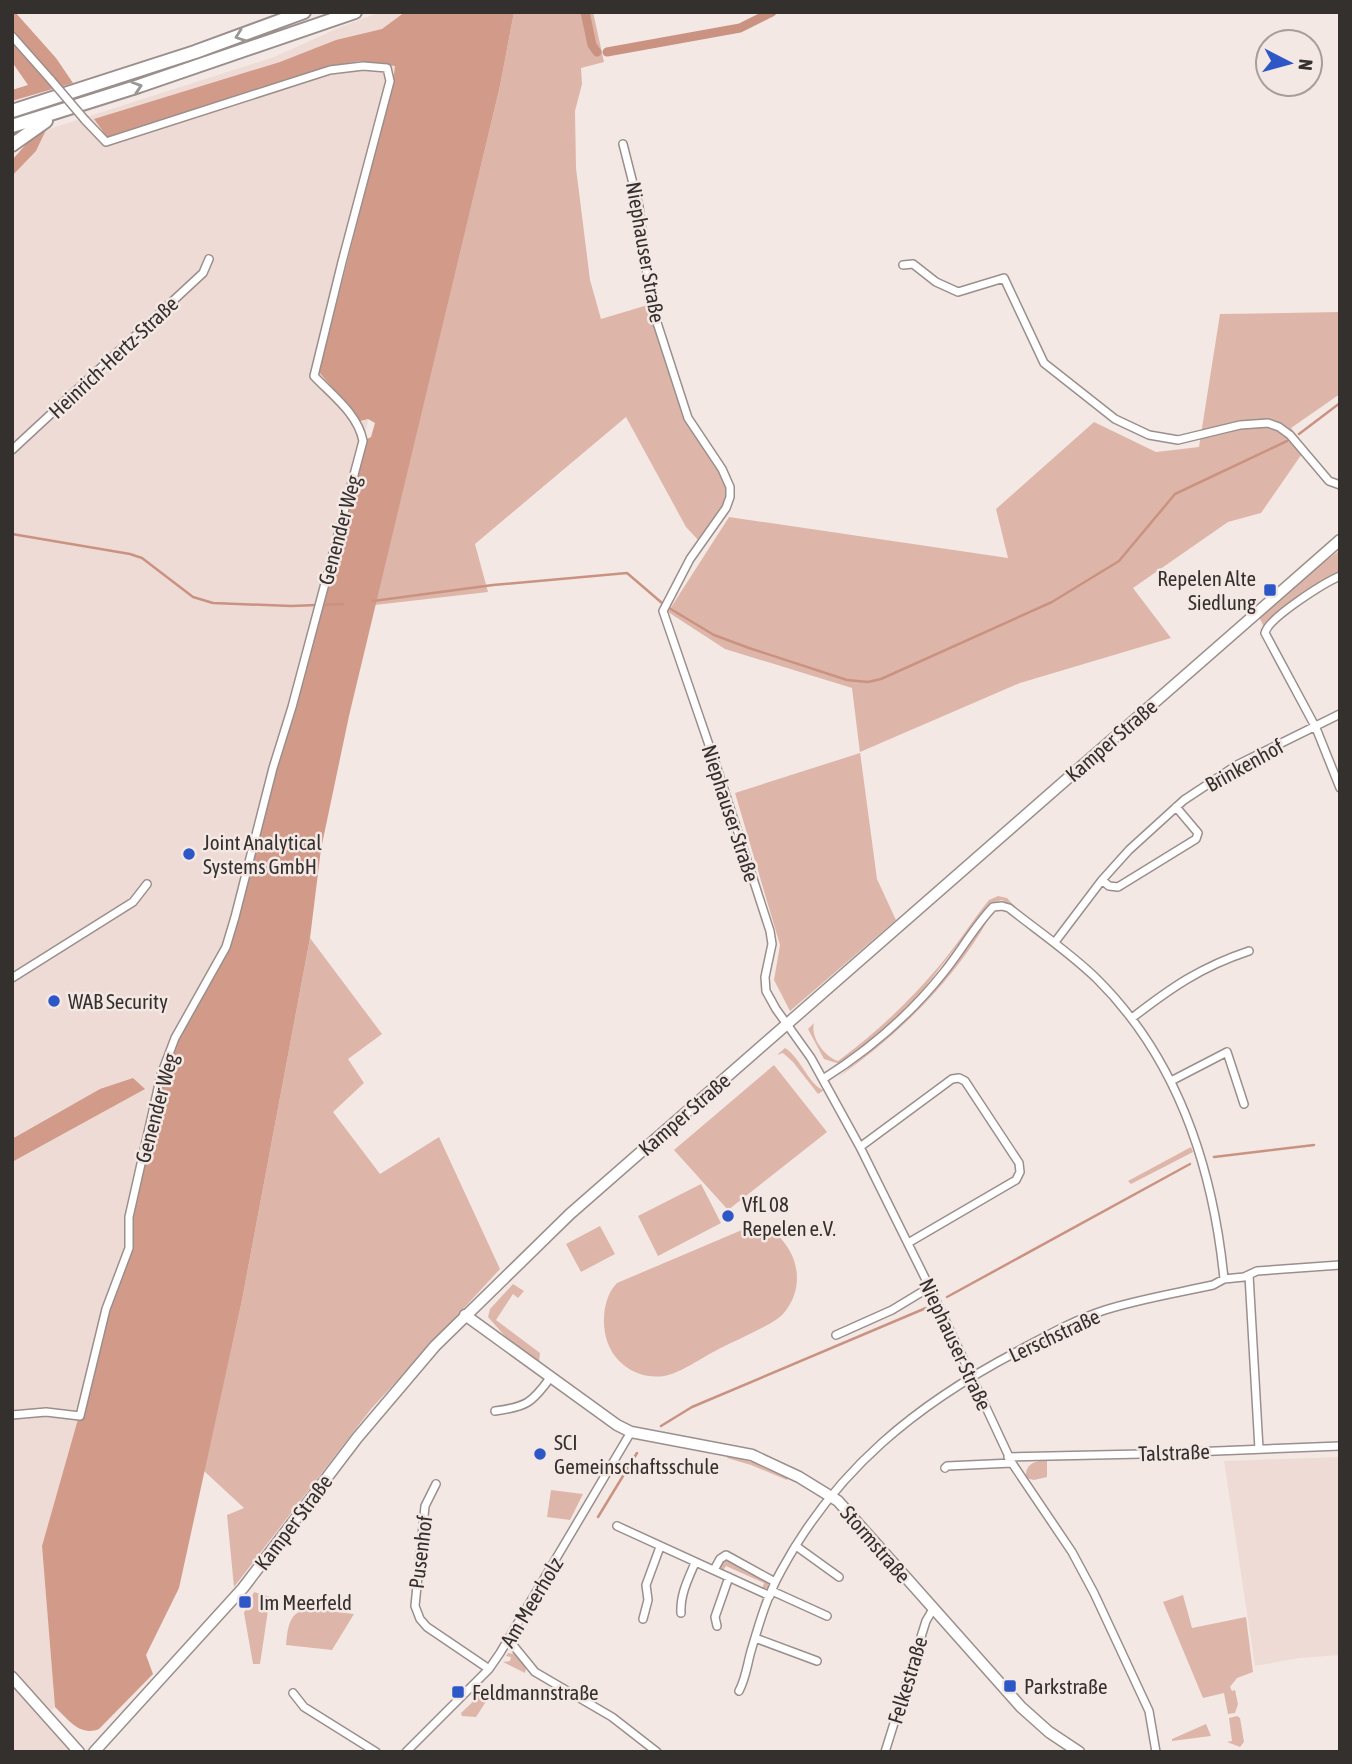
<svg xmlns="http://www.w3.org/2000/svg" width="1352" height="1764" font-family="'Asap Condensed',sans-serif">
<rect width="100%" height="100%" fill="#f4e8e5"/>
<path fill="#eedbd5" d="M381 12H472L446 105 363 441 224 942 174 1031 159 1075 129 1248 42 1546 55 1707 45 1716 77 1752H12V176L36 151 46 130 274 57 343 26Z
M1340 1457V1655L1299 1658 1255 1666 1224 1461Z"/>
<path fill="#deb6a9" d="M514 12H593L604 62 581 68 582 84 575 111 576 168 590 280 601 319 651 304 688 424 722 470 728 486V497L725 508 699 541 686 527 626 417 475 544 488 592 375 605 500 86Z
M1340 312V394L1291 428 1306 448 1261 513 1228 522 1133 588 1171 638 1020 683 860 752 877 879 896 920 790 1011 774 980 780 945 735 793 860 753 852 688 725 649 668 612 729 517 1008 558 996 509 1094 422 1156 452 1199 447 1220 314Z
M1340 550V576L1265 629 1257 613Z
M998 896 1007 898 1017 909 1002 900 989 904 919 995 880 1034 840 1064 824 1059 808 1029 814 1023C810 1037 825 1057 838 1061 876 1033 910 1001 940 965 957 945 972 921 989 900Z
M989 918C953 982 897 1036 837 1078L883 1041 922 1004 946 975Z
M310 938 382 1034 348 1059 364 1083 333 1112 380 1174 439 1137 500 1269 371 1409 234 1587 227 1515 244 1508 204 1471 242 1300Z
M785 1048C801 1058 810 1087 824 1090L818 1094 793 1062 783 1053 777 1055Z
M774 1065 827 1132 728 1210 674 1150Z
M1191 1147 1193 1152 1131 1184 1128 1181Z
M701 1184 721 1223 658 1256 638 1216Z
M756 1224C762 1227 770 1229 775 1233 800 1254 805 1289 783 1314 773 1325 732 1342 717 1350 703 1357 679 1374 664 1376 635 1380 610 1361 605 1333 602 1316 605 1295 617 1283Z
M600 1226 615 1254 581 1272 566 1244Z
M513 1284 524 1291 518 1298 513 1294 496 1320 540 1353 539 1363 504 1335 488 1317 490 1309Z
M728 1455 751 1462 752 1460 789 1476 787 1480 751 1465 727 1458Z
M1047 1460V1477L1034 1480 1026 1478C1025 1464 1034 1461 1047 1460Z
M551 1490 583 1494 570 1520 547 1517Z
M724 1558 768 1580V1588L762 1589 764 1583 726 1566 722 1572 719 1566Z
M254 1592 270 1597 260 1664H253L244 1613Z
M1183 1595 1192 1628 1246 1617 1253 1672 1237 1678 1230 1687 1232 1691 1235 1690 1238 1704 1235 1713 1228 1714 1224 1693 1203 1698 1163 1602Z
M311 1609 354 1614 332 1650 286 1645C288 1626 289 1610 311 1609Z
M508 1653 514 1654 526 1668 525 1673 503 1662 510 1661 511 1657 506 1656Z
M485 1690 491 1694 476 1717 462 1716 461 1713Z
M1237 1716 1240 1718 1244 1742 1240 1747 1227 1742 1232 1741 1229 1718Z
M1206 1724 1211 1736 1172 1741V1739Z"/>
<path fill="#d29a89" d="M12 12H15L56 58 73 83 12 101V90L28 85 12 62Z
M405 12H514L500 86 349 716 321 849 310 938 242 1300 179 1588 146 1655 153 1674 99 1729C80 1737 68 1719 55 1707L42 1546 86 1391 106 1309 129 1248V1217L143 1150 175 1038 226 947 363 441 371 437 375 423 368 419 360 421 319 372 393 83 395 66 360 61 327 67 107 137 94 119 280 62 336 40 382 29Z
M46 130 36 151 12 176V160L37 132Z
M133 1078 145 1089 12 1162V1139L100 1089Z"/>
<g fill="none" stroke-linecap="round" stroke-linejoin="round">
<path stroke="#ca9281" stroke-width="2.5" d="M1299 434 1340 403
M12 534 130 554 142 558 193 597 213 603 291 606 343 604
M373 601 493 585 627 573 662 603
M669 608 714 635 749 648 847 680 868 682 881 679 1052 602 1119 561 1175 494 1287 441
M1214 1157 1314 1145
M947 1297 1190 1164
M661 1426 692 1407 926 1308
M598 1517 637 1453"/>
<path stroke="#ca9281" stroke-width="9" d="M585 12 592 45 597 52
M607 52 740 28 772 12"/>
<g stroke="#9a8f8c" stroke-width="10">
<path id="street" d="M12 36 51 80
M623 144 639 207 650 301 688 418 722 469 730 487V497L726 508 690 559 663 611 720 777 770 931 772 944 765 977 766 991 776 1009 811 1058 860 1147 932 1292 1012 1463 1072 1552 1094 1593 1149 1711 1156 1752
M903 265 913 264 936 282 958 292 1004 278 1044 363 1115 419 1149 435 1178 440 1240 425 1268 423 1279 427 1290 435 1329 481 1340 485
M12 450 203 273 209 259
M1340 576C1324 583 1268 618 1265 633L1316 728 1340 788
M1102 880 1109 886 1118 887 1196 839 1198 833 1176 807
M1055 942 1102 880 1129 850 1184 800 1237 765 1340 714
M12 978 133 902 147 884
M1132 1018C1172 987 1201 967 1249 951
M823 1079C869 1050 910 1015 944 972 961 951 974 927 993 907L1002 906 1009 908C1038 931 1069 952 1096 978 1177 1058 1213 1168 1224 1279
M1171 1081 1227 1052 1244 1104
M860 1147 952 1079 959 1078 965 1081 1019 1163 1020 1172 1016 1180 908 1243
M1249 1275 1259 1449
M836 1335 892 1310 930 1287
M495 1411C526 1407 532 1403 550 1378
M12 1415 46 1412 80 1416 106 1309 129 1248V1217L161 1075 175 1038 226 947 235 917 273 768 292 707 363 441C358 414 332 395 314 376L342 262 390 81 387 68 363 66 330 70 106 142 85 120
M1008 1457 1142 1454 1340 1446
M945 1468 947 1466 1012 1463
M436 1484 425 1506 415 1606 420 1619 427 1627 489 1669
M617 1526 770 1596
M796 1546 839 1577
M714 1570 720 1559 726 1555 775 1582
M772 1591 827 1616
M681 1613C680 1595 688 1579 695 1563
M643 1619 648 1600 646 1585 660 1547
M717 1626 715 1617 729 1577
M755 1638 817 1661
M508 1639 535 1672 612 1717 657 1752
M739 1691C746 1678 747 1665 751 1651 759 1624 767 1596 781 1571 836 1469 917 1404 1018 1351 1046 1336 1074 1320 1105 1310 1140 1299 1177 1293 1213 1285L1224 1279 1244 1277 1257 1271 1340 1265
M293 1693 304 1707 376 1752
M406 1752 489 1669 500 1653 631 1432
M885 1752 926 1621 933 1609"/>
</g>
<g stroke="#9a8f8c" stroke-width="13">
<path id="secondary" d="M465 1315 617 1425 631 1432 752 1455 799 1477 838 1501 1021 1707 1049 1732 1079 1752
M12 1677 79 1752
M94 1752 243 1588 357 1438 435 1346 570 1214 1340 540"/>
</g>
<g stroke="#9a8f8c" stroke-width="16">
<path id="highway" d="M12 111 195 52 304 12
M12 126 139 86 355 12
M12 145 46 121"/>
</g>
<use href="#street" stroke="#fff" stroke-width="7"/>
<use href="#secondary" stroke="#fff" stroke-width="10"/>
<use href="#highway" stroke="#fff" stroke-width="12"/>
<g stroke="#9a8f8c" stroke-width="10" stroke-linecap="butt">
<path id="street-bridge" d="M51 80 85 120"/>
</g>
<use href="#street-bridge" stroke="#fff" stroke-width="7"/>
</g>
<defs><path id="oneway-chevron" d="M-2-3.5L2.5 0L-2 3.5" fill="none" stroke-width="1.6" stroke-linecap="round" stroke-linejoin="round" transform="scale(1.75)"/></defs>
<g stroke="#9a9896">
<use href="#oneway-chevron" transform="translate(240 36) rotate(160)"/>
<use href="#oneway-chevron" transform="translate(137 87) rotate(-18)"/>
</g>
<g fill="#2d57c6" stroke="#f4e8e5" stroke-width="2.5">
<rect x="1263" y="583" width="14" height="14" rx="3.5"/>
<circle cx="189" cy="854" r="7"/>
<circle cx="54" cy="1001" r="7"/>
<circle cx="728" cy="1216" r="7"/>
<circle cx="540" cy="1454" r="7"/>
<rect x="238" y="1595" width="14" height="14" rx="3.5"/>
<rect x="1003" y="1679" width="14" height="14" rx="3.5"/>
<rect x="451" y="1685" width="14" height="14" rx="3.5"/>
</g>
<g text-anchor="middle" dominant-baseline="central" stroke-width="5" stroke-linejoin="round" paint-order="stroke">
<g font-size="21" fill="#34302e" stroke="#f4e8e5">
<text transform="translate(646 252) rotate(80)">Niephauser Straße</text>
<text transform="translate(113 357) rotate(-43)">Heinrich-Hertz-Straße</text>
<text transform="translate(339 530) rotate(-75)">Genender Weg</text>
<text transform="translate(1111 740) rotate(-41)">Kamper Straße</text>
<text transform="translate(1244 765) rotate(-29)">Brinkenhof</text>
<text transform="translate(731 813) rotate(72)">Niephauser Straße</text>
<text transform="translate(156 1108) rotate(-75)">Genender Weg</text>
<text transform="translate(684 1114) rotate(-41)">Kamper Straße</text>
<text transform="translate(1054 1335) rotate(-25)">Lerschstraße</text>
<text transform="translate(956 1344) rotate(65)">Niephauser Straße</text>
<text transform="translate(1174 1452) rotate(-2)">Talstraße</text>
<text transform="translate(293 1522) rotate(-53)">Kamper Straße</text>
<text transform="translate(876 1544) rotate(49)">Stormstraße</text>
<text transform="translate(420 1552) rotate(-83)">Pusenhof</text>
<text transform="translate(531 1602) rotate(-59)">Am Meerholz</text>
<text transform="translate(907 1680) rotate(-73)">Felkestraße</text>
</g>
<g font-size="21" fill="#34302e" stroke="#f4e8e5" text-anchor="start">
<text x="1256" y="578" text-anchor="end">Repelen Alte<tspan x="1256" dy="24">Siedlung</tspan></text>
<text x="203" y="842">Joint Analytical<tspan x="203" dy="24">Systems GmbH</tspan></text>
<text x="68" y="1001">WAB Security</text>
<text x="742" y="1204">VfL 08<tspan x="742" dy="24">Repelen e.V.</tspan></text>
<text x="554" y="1442">SCI<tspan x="554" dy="24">Gemeinschaftsschule</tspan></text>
<text x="259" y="1602">Im Meerfeld</text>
<text x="1024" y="1686">Parkstraße</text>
<text x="472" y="1692">Feldmannstraße</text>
</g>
</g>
<rect width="1352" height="1764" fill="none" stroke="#34302e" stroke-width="28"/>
<g transform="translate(1289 63) rotate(96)"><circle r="33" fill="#f4e8e5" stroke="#a79e9c" stroke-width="2"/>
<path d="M0-5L12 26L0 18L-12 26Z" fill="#2d57c6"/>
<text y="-10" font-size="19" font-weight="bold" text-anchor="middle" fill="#34302e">N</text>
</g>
</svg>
